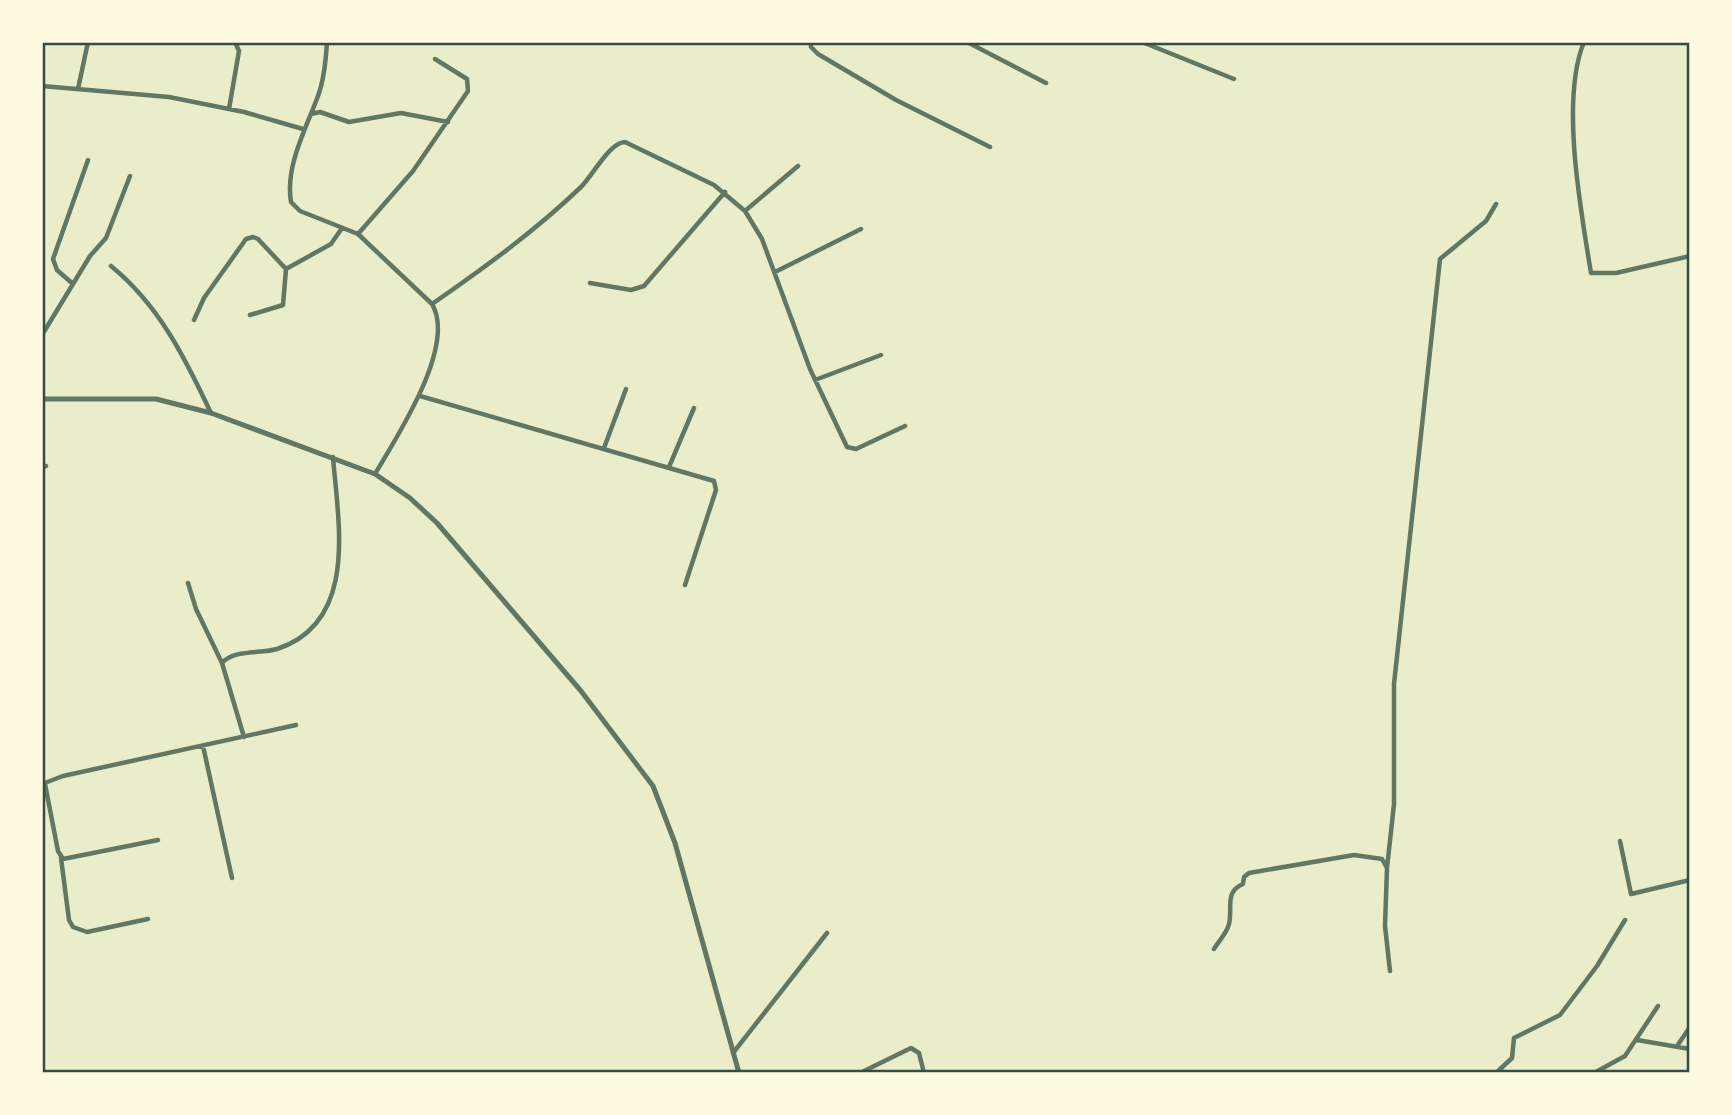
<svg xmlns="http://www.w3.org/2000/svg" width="1732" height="1115" font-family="'Titillium Web',sans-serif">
<rect width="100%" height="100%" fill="#e9edc9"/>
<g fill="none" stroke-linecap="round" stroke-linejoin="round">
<path stroke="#617663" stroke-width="4.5" d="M327 42C326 59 324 80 318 96 306 129 285 166 291 202L300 211 358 234 432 304C457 346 396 438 375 474
M811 42V47L818 54 896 100 990 147
M967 42 1046 83
M1142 42 1234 79
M1584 42C1560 100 1581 211 1591 273H1616L1690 256
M42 86 169 97 244 112 303 129
M78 89 88 42
M229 109 239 51 235 42
M311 114 320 112 349 122 401 113 448 122
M745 211 798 166
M358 234 413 171 468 91 467 79 435 59
M111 266C159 305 185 358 211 413
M775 272 861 229
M590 283 631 290 644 286 725 192
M73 284 57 270 53 259 88 160
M432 304C484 268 535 231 581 187 593 175 610 142 625 142L714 185 745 211 762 239 810 369 847 447 856 449 905 426
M250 315 283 305 286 269 331 244 342 228
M194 320 204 298 246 239 253 237 258 239 286 269
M42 335 90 256 106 238 130 176
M815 380 881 355
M420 396 714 481 716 490 685 585
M604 448 626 389
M42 467 46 466
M669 467 694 408
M188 583 196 609 222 663
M244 737 222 663C234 649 261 654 277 649 359 622 338 522 333 457
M203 746 232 878
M42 784 63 776 296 725
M45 784 58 851 63 859 158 840
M1620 841 1631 894 1690 880
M61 858 69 920 73 927 87 932 148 919
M1387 868 1394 804V684L1440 259 1486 221 1496 204
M1214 949C1218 942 1227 933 1229 924 1233 907 1224 892 1243 884L1244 877 1249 873 1354 855 1382 859 1387 868 1385 926 1390 971
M1637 1040 1690 1049
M1677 1046 1690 1027
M733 1053 827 933
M860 1073 911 1048 919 1053 924 1073
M1496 1073 1512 1058 1514 1038 1560 1015 1597 966 1625 920
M1594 1073 1625 1056 1658 1006"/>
<path stroke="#617663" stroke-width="5" d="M42 399H156L211 413 375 474 410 498 437 523 581 691 653 786 675 843 739 1073"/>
</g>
<rect width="1732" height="1115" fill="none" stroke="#fefae0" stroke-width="88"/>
<rect x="44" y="44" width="1644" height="1027" fill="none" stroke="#344e41" stroke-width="2.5"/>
</svg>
